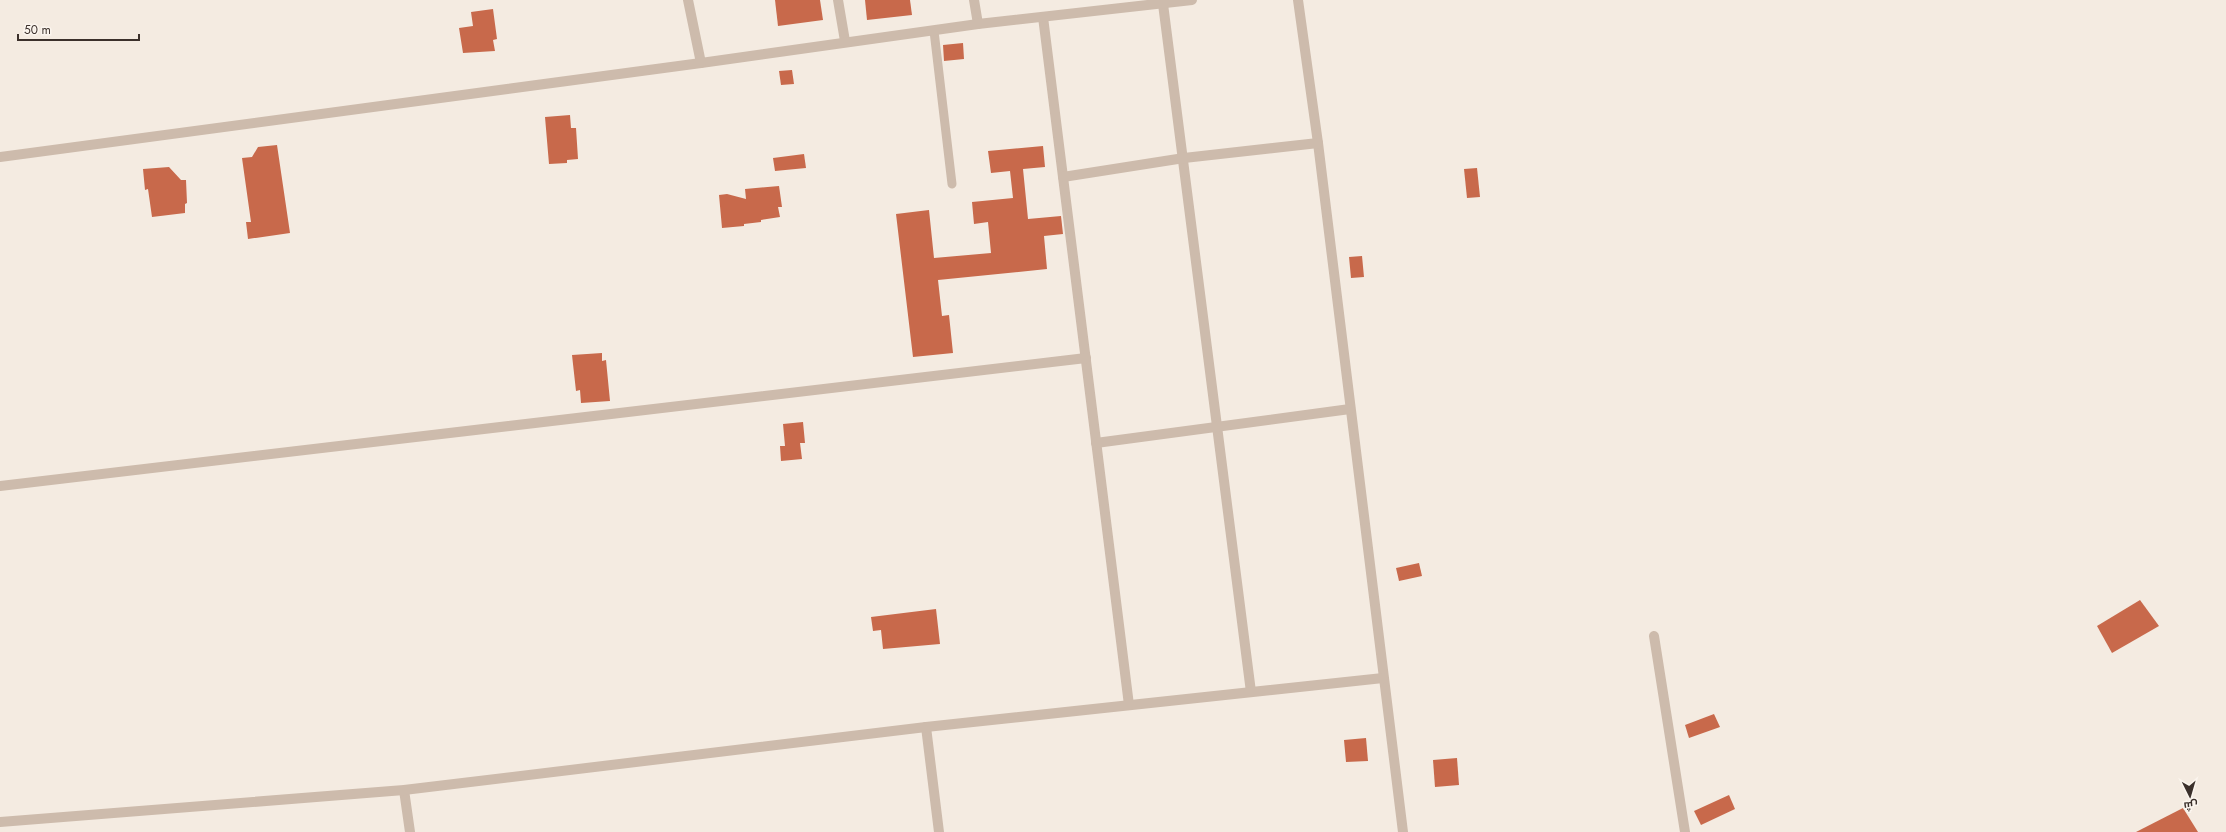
<svg xmlns="http://www.w3.org/2000/svg" width="2226" height="832" font-family="Jost,Cairo,sans-serif">
	<style>
		.building { fill: #c8694b }
		.lines { fill: none; stroke-linecap: round; stroke-linejoin: round }
		.lane { stroke: #cdbbac; stroke-width: 9 }
		.street { stroke: #cdbbac; stroke-width: 10 }
	</style>
	<rect width="100%" height="100%" fill="#f4ebe1"/>
	<g class="building">
		<polygon points="775,0 820,0 823,20 778,26"/>
		<polygon points="865,0 910,0 912,15 867,20"/>
		<polygon points="493,9 497,39 493,40 495,51 463,53 459,28 473,26 471,12"/>
		<polygon points="963,43 964,59 944,61 943,45"/>
		<polygon points="792,70 794,84 781,85 779,71"/>
		<polygon points="570,115 571,128 576,128 578,159 567,160 567,163 549,164 545,117"/>
		<polygon points="277,145 290,233 248,239 246,222 251,222 242,158 252,157 258,147"/>
		<polygon points="1043,146 1045,167 1023,169 1028,219 1061,216 1063,234 1044,236 1047,269 938,280 942,316 949,315 953,353 913,357 896,214 929,210 934,258 991,253 988,222 974,224 972,202 1013,198 1010,171 991,173 988,151"/>
		<polygon points="804,154 806,168 775,171 773,158"/>
		<polygon points="169,167 181,180 186,180 187,203 185,204 185,213 152,217 148,189 145,190 143,169"/>
		<polygon points="1477,168 1480,197 1467,198 1464,169"/>
		<polygon points="779,186 782,207 778,207 780,217 761,220 761,222 744,224 744,226 722,228 719,195 727,194 746,199 745,189"/>
		<polygon points="1362,256 1364,277 1351,278 1349,257"/>
		<polygon points="602,353 602,361 606,360 610,401 581,403 580,390 576,391 572,355"/>
		<polygon points="803,422 805,443 800,443 802,459 781,461 780,446 785,446 783,424"/>
		<polygon points="1419,563 1422,576 1399,581 1396,568"/>
		<polygon points="2140,600 2159,626 2112,653 2097,626"/>
		<polygon points="936,609 940,644 883,649 881,630 873,631 871,617"/>
		<polygon points="1714,714 1720,727 1689,738 1685,725"/>
		<polygon points="1366,738 1368,761 1346,762 1344,740"/>
		<polygon points="1457,758 1459,785 1435,787 1433,760"/>
		<polygon points="1729,795 1735,809 1701,825 1694,811"/>
		<polygon points="2183,808 2198,832 2136,832"/>
	</g>
	<g class="lines">
		<polyline class="lane" points="934,31 952,184"/>
		<g class="street">
			<polyline points="838,0 845,41"/>
			<polyline points="974,0 978,24"/>
			<polyline points="1298,0 1318,143 1403,832"/>
			<polyline points="1163,4 1251,692"/>
			<polyline points="1043,17 1129,705"/>
			<polyline points="701,63 978,24 1192,0"/>
			<polyline points="0,157 701,63 688,0"/>
			<polyline points="1063,177 1184,158 1318,143"/>
			<polyline points="1096,443 1350,409"/>
			<polyline points="0,486 1086,358"/>
			<polyline points="1654,636 1685,832"/>
			<polyline points="926,727 939,832"/>
			<polyline points="404,790 410,832"/>
			<polyline points="0,822 404,790 926,727 1383,678"/>
		</g>
	</g>
	<g transform="translate(2190 796) rotate(175)" stroke="#fbf5ee" stroke-width="3" paint-order="stroke">
	<path d="M0-3L7 15L0 10L-7 15Z" fill="#3b302b"/>
	<text y="-6" font-size="11" font-weight="bold" text-anchor="middle" fill="#3b302b">ش</text>
	</g>
	<path d="M18 34v6h121v-6" fill="none" stroke="#3b302b" stroke-width="2"/>
	<text x="24" y="34" font-size="12" fill="#3b302b" stroke="#fbf5ee" stroke-width="3" paint-order="stroke">50 m</text>
</svg>
